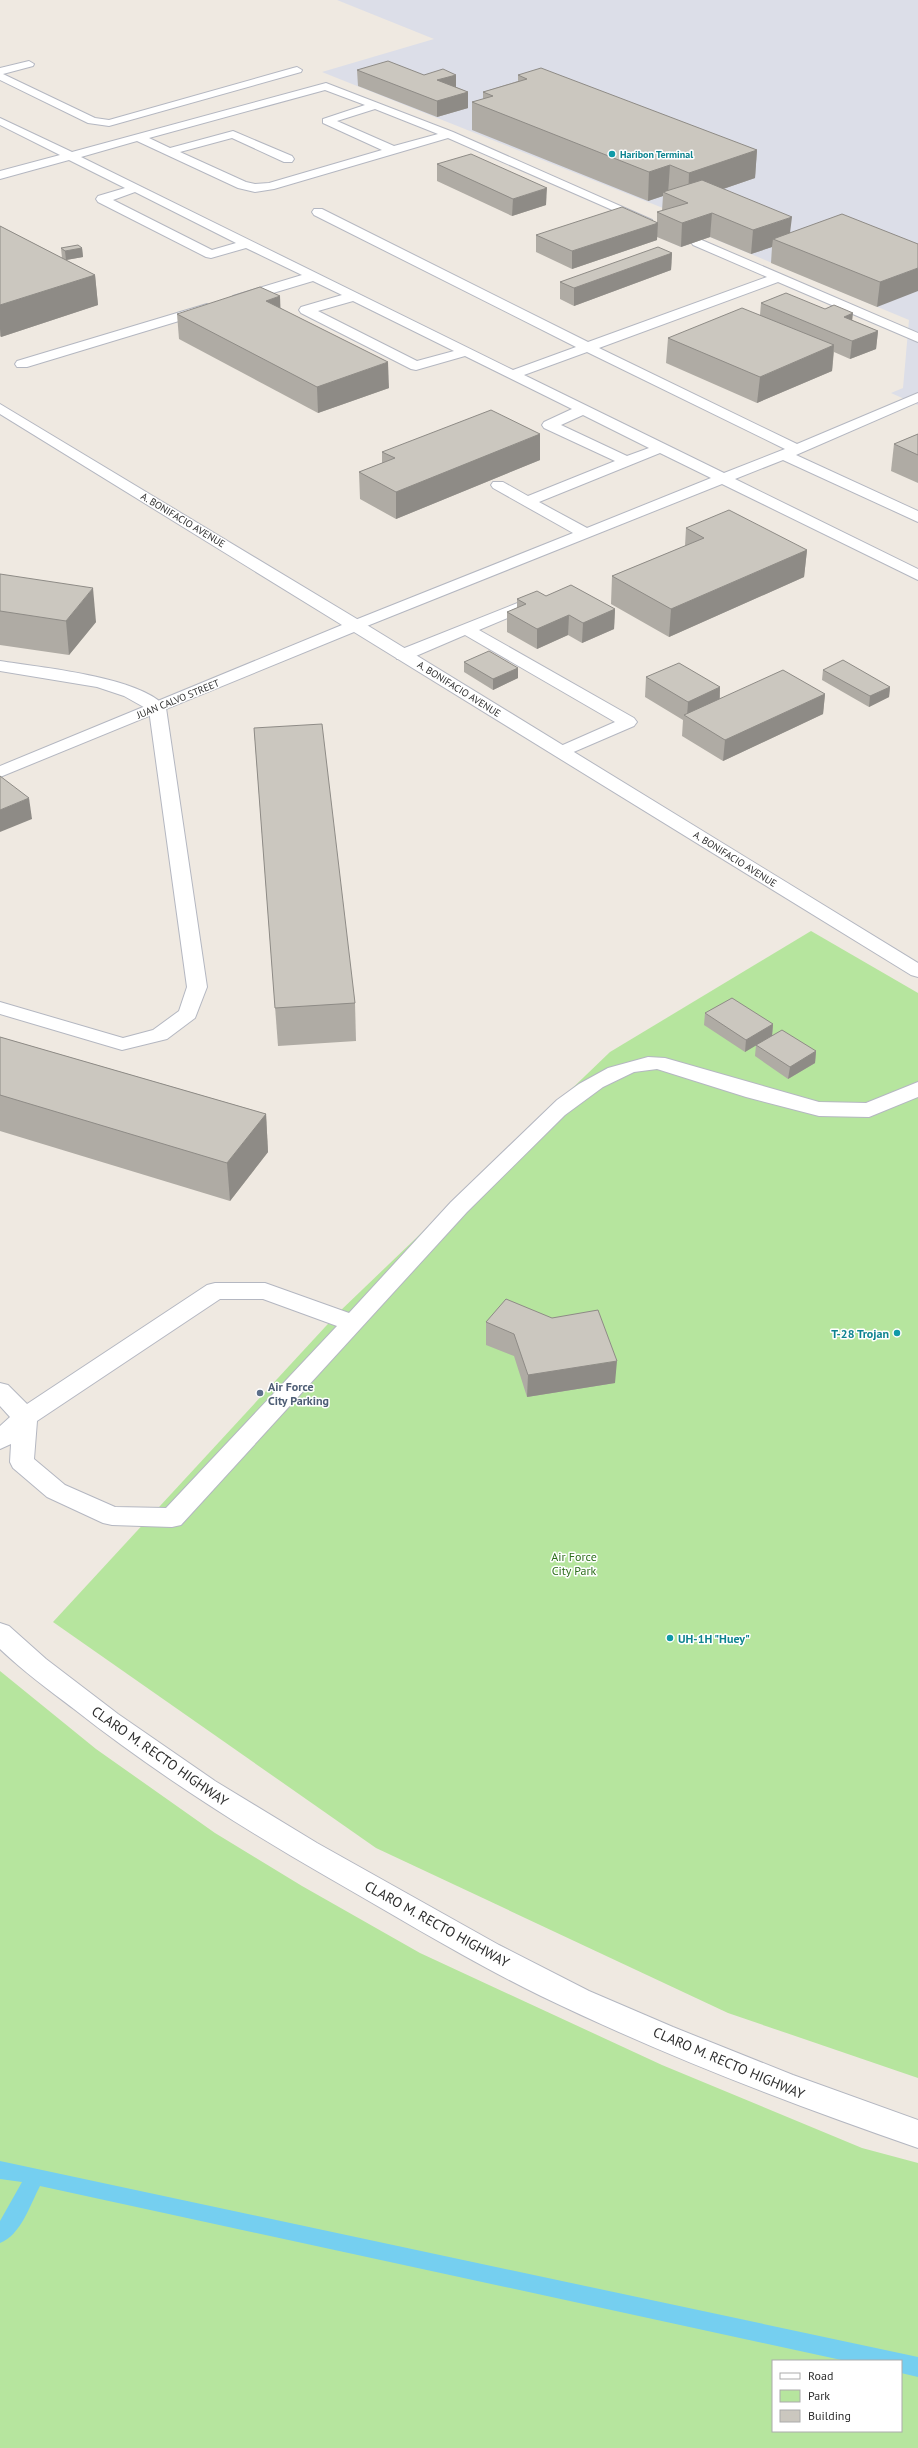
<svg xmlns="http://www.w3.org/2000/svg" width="918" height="2448" font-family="'PT Sans',sans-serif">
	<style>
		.airport { fill: #dcdee8 }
		.green { fill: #b6e59e; fill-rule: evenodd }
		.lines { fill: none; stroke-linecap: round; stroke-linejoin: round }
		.stream { fill: #75cff0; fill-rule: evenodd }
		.service-casing { stroke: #b4b7c1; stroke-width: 2 }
		.minor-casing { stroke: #b4b7c1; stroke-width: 2 }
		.secondary-casing { stroke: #b4b7c1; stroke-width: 2 }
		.service { fill: #fff; fill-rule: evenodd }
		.minor { fill: #fff; fill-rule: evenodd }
		.secondary { fill: #fff; fill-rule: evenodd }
		.wall { fill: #afaba4 }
		.shaded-wall { fill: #8e8b86 }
		.building { fill: #cbc7bf; stroke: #8e8b86 }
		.culture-dot { fill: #0f9aa8; stroke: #fff; stroke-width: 1.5 }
		.service-dot { fill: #5c6f8a; stroke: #fff; stroke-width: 1.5 }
		.labels { text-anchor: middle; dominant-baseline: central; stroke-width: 3; stroke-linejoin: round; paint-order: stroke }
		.far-culture-label { font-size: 10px; font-weight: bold; fill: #0d838f; stroke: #fff; text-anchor: start }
		.far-street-label { font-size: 10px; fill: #2e2e2e; stroke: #fff }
		.culture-label { font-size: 12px; font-weight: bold; fill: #0d838f; stroke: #fff; text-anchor: end }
		.service-label { font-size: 12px; font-weight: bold; fill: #4e5e75; stroke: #fff; text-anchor: start }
		.park-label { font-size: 12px; fill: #2c6e1b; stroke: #fff }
		.near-street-label { font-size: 14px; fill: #2e2e2e; stroke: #fff }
	</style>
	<rect width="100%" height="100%" fill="#efe9e1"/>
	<polygon class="airport" points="337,0 918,0 918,405 891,393 903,388 909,320 710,237 681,247 656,236 673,212 322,72 434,39"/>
	<g class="green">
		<polygon points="811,931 918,993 918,2078 728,2013 376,1848 53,1622 338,1313 610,1052"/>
		<path d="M0,1671l96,78 119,84 87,53 118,67 242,112 200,83 56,15v285h-918zM773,2361h128v70h-128z"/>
	</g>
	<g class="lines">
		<path class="stream" d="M0,2161l918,196v20l-17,-4v-12h-55l-806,-175c-10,19 -19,49 -40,57v-22l22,-39 -22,-3z"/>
		<g class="service-casing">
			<g id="service">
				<polygon points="29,61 34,64 33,66 3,74 95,118 109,120 293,68 297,67 302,70 301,72 109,126 88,123 0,80 0,68"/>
				<path d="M326,83l127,49 199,88 -2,3h-8l-194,-85 -174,51 -19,3 -17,-4 -101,-47 -56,16 432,213 63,-23 -262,-132 -2,-3 2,-3h8l266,133 179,-65 -74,-32 -2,-3 6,-4 221,95v9l-140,-60 -179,66 198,96 121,-51v9l-122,53 122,56v11l-135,-62 -48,19 183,90v11l-196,-96 -360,144h-12l-2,-3 2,-3 223,-89 -80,-45 -2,-3 2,-3h10l25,14 87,-35 -71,-33 -2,-3 2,-3 28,-13 -107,-53 -49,14 -5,-1 -110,-56 -2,-3 2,-3 41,-12 -29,-14 -70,21h-10l-2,-3 2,-3 69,-21 -56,-27 -35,10 -5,-1 -108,-55 -2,-3 2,-3 27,-8 -56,-28 -69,19v-8l60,-16 -60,-30v-7l72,34zM325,90l40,15 -42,14v4l59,27 -113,33 -14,1 -9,-2 -66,-30 52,-14 52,24h8l2,-3 -2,-3 -59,-25 -63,17 -21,-10zM375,109l63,25 -44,12 -57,-25zM135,192l101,51 -24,7 -99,-50zM353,301l101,50 -37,10 -99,-50zM587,352l198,97 -61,24 -200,-98zM583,415l66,33 -22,8 -66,-31zM660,453l51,25 -124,50 -48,-26z"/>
				<polygon points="207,304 214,308 212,311 27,367 17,367 15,364 17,361"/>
				<polygon points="535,596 543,601 541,604 479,630 634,718 637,722 634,726 562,757 556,756 553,752 556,748 615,722 465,635 409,659 397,659 395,655 397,651"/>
				<path d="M0,661c37,6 144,16 166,47l41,279 -12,31 -28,21 -45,11 -122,-36v-12l123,36 30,-8 26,-19 8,-24 -38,-277 -25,-14 -27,-9 -97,-16z"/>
				<path d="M648,1057l17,1 154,44 47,1 52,-21v15l-49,20 -50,-1 -73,-19 -89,-28 -23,3 -31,15 -38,28 -98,97 -286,313 -9,2 -60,-2 -9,-2 -56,-26 -34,-29 -3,-6 1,-18 -11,5v-23l10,-9 -10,-11v-23l8,2 19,19 180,-119 8,-2h50l84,30 102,-111 106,-102 22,-16 29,-16zM220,1299h43l74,27 -171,182 -51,-1 -50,-22 -31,-26 3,-38z"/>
			</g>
		</g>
		<g class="minor-casing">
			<polygon id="minor" points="0,404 362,622 918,963 918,977 911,975 354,632 0,777 0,766 342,625 0,414"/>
		</g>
		<g class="secondary-casing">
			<path id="secondary" d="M0,1623l9,3 37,33 72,55 97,67 102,62 182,102 90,46 84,36 120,48 125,45v28c-128,-44 -255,-93 -377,-152 -72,-35 -142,-78 -212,-118 -89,-51 -175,-106 -255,-169 -25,-19 -51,-38 -74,-60z"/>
		</g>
		<use href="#service" class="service"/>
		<use href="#minor" class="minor"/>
		<use href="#secondary" class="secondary"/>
	</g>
	<g class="wall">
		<polygon points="357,70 424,75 456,75 456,87 468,92 468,108 437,117 358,86"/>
		<polygon points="518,75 757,150 755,178 723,189 790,233 918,244 877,307 771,263 772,247 751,254 710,237 681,247 657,237 657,240 572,269 536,252 536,235 657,222 657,212 662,211 663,196 648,201 472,130 472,102 483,99 483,92 518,81"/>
		<polygon points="437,164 546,205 512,216 437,181"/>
		<polygon points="0,226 64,259 62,258 61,248 82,248 83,257 66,260 95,275 98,305 1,337 0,336"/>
		<polygon points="672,253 671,270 574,306 560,299 560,282"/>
		<polygon points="761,303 852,320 878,331 876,349 850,359 834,352 832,371 757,403 666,363 668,338 760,315"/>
		<polygon points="281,308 389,388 318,413 179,339 177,314"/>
		<polygon points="540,434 540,460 396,519 360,499 359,472 382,463 382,452"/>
		<polygon points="918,434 918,483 891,471 894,444"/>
		<polygon points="686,528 807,550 804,577 669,637 611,604 612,576 685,546"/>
		<polygon points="0,574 96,622 69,655 0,645"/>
		<polygon points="546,596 615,609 614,629 582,643 568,635 537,649 507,632 507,612 517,608 517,599"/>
		<polygon points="464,662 518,668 518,678 493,690 464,672"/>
		<polygon points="823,670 890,687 889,697 869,707 822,680"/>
		<polygon points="646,677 720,687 720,699 825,694 823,714 723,761 682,736 683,720 645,697"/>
		<polygon points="254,728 355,1003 356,1041 278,1046"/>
		<polygon points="705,1013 773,1024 772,1036 816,1051 815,1063 788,1079 755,1056 756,1045 745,1052 704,1025"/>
		<polygon points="0,1037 266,1114 268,1152 230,1201 0,1131"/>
		<polygon points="506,1299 615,1383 527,1397 514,1356 486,1345 486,1322"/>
	</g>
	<g class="shaded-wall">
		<polygon points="456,75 456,90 437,80"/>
		<polygon points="468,92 468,108 437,117 437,101"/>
		<polygon points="757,150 755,178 688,201 689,173"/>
		<polygon points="670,165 668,194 663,192 663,196 648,201 649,172"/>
		<polygon points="547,188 546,205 512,216 513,199"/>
		<polygon points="712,213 710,237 681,247 682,223"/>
		<polygon points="792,217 789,241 773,239 772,247 751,254 753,230"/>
		<polygon points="658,223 657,240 572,269 572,251"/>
		<polygon points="82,248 83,257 66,260 65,251"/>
		<polygon points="672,253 671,270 574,306 574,288"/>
		<polygon points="918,268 918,291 877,307 880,282"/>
		<polygon points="95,275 98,305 1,337 0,329 0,305"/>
		<polygon points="280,296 281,321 266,301"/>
		<polygon points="853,313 851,331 844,317"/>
		<polygon points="878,331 876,349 850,359 852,341"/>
		<polygon points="834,345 832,371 757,403 760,377"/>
		<polygon points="388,362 389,388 318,413 317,387"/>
		<polygon points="540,434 540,460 396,519 396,492"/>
		<polygon points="807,550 804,577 669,637 671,609"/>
		<polygon points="93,588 96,622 69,655 66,621"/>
		<polygon points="615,609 614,629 582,643 583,623"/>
		<polygon points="569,615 568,635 537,649 537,629"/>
		<polygon points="518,668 518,678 493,690 493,679"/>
		<polygon points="720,687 719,707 687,717 688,702"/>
		<polygon points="890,687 889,697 869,707 870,696"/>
		<polygon points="825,694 823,714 723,761 725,740"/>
		<polygon points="29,798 32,819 0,832 0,810"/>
		<polygon points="773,1024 772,1036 745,1052 746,1040"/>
		<polygon points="816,1051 815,1063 788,1079 790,1067"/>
		<polygon points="266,1114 268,1152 230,1201 227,1163"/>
		<polygon points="617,1361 615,1383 527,1397 528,1375"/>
	</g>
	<g class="building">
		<polygon points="388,61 424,75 443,69 456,75 437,80 468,92 437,101 357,70"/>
		<polygon points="541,68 757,150 689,173 670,165 649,172 472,102 493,96 483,92 527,79 518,75"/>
		<polygon points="471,154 547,188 513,199 437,164"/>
		<polygon points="702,180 792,217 753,230 712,213 682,223 657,212 688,203 663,192"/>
		<polygon points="622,207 658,223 572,251 536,235"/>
		<polygon points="842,214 918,244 918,268 880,282 773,239"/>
		<polygon points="0,226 95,275 0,305"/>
		<polygon points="78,245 82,248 65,251 61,248"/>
		<polygon points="658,247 672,253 574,288 560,282"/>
		<polygon points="260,287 280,296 266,301 388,362 317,387 177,314"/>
		<polygon points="786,293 825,309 834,305 853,313 844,317 878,331 852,341 761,303"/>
		<polygon points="742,308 834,345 760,377 668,338"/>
		<polygon points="491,410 540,434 396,492 359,472 395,458 382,452"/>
		<polygon points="918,434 918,455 894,444"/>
		<polygon points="729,510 807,550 671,609 612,576 704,538 686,528"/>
		<polygon points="0,574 93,588 66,621 0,611"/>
		<polygon points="571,585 615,609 583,623 569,615 537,629 507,612 526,604 517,599 537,591 546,596"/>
		<polygon points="489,651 518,668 493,679 464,662"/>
		<polygon points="843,660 890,687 870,696 823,670"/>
		<polygon points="679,663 720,687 688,702 646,677"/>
		<polygon points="783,670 825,694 725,740 684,715"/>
		<polygon points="322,724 355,1003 275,1008 254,728"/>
		<polygon points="0,776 29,798 0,810"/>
		<polygon points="732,998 773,1024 746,1040 705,1013"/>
		<polygon points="782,1030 816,1051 790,1067 756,1045"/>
		<polygon points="0,1037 266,1114 227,1163 0,1095"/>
		<polygon points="506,1299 552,1318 598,1310 617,1361 528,1375 514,1334 486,1322"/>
	</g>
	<g class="culture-dot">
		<circle cx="612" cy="154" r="4"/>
		<circle cx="897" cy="1333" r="4"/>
		<circle cx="670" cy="1638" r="4"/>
	</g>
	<circle class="service-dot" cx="260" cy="1393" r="4"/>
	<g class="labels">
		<g class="far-culture-label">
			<text x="620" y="154">Haribon Terminal</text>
		</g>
		<g class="far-street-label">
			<text transform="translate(183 520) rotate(31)">A. BONIFACIO AVENUE</text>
			<text transform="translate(459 689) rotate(32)">A. BONIFACIO AVENUE</text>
			<text transform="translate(178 699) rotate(-22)">JUAN CALVO STREET</text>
			<text transform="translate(735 859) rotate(32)">A. BONIFACIO AVENUE</text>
		</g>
		<g class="culture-label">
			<text x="889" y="1333">T-28 Trojan</text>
			<text x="678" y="1638" text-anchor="start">UH-1H "Huey"</text>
		</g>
		<g class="service-label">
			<text x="268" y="1386">Air Force<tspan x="268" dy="14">City Parking</tspan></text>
		</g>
		<g class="park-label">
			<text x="574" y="1556">Air Force<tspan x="574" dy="14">City Park</tspan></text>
		</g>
		<g class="near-street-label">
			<text transform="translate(160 1756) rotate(35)">CLARO M. RECTO HIGHWAY</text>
			<text transform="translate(437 1924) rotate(29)">CLARO M. RECTO HIGHWAY</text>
			<text transform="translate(729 2063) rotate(23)">CLARO M. RECTO HIGHWAY</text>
		</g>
	</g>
	<rect x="772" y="2360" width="130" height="72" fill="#ffffff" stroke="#ababab"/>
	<rect x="780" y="2373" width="20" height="6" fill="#ffffff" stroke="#ababab"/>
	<text x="808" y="2380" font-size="12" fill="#2e2e2e">Road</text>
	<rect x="780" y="2390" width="20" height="12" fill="#b6e59e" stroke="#ababab"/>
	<text x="808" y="2400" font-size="12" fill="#2e2e2e">Park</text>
	<rect x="780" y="2410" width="20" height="12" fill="#cbc7bf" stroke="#ababab"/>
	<text x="808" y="2420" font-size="12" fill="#2e2e2e">Building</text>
</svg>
